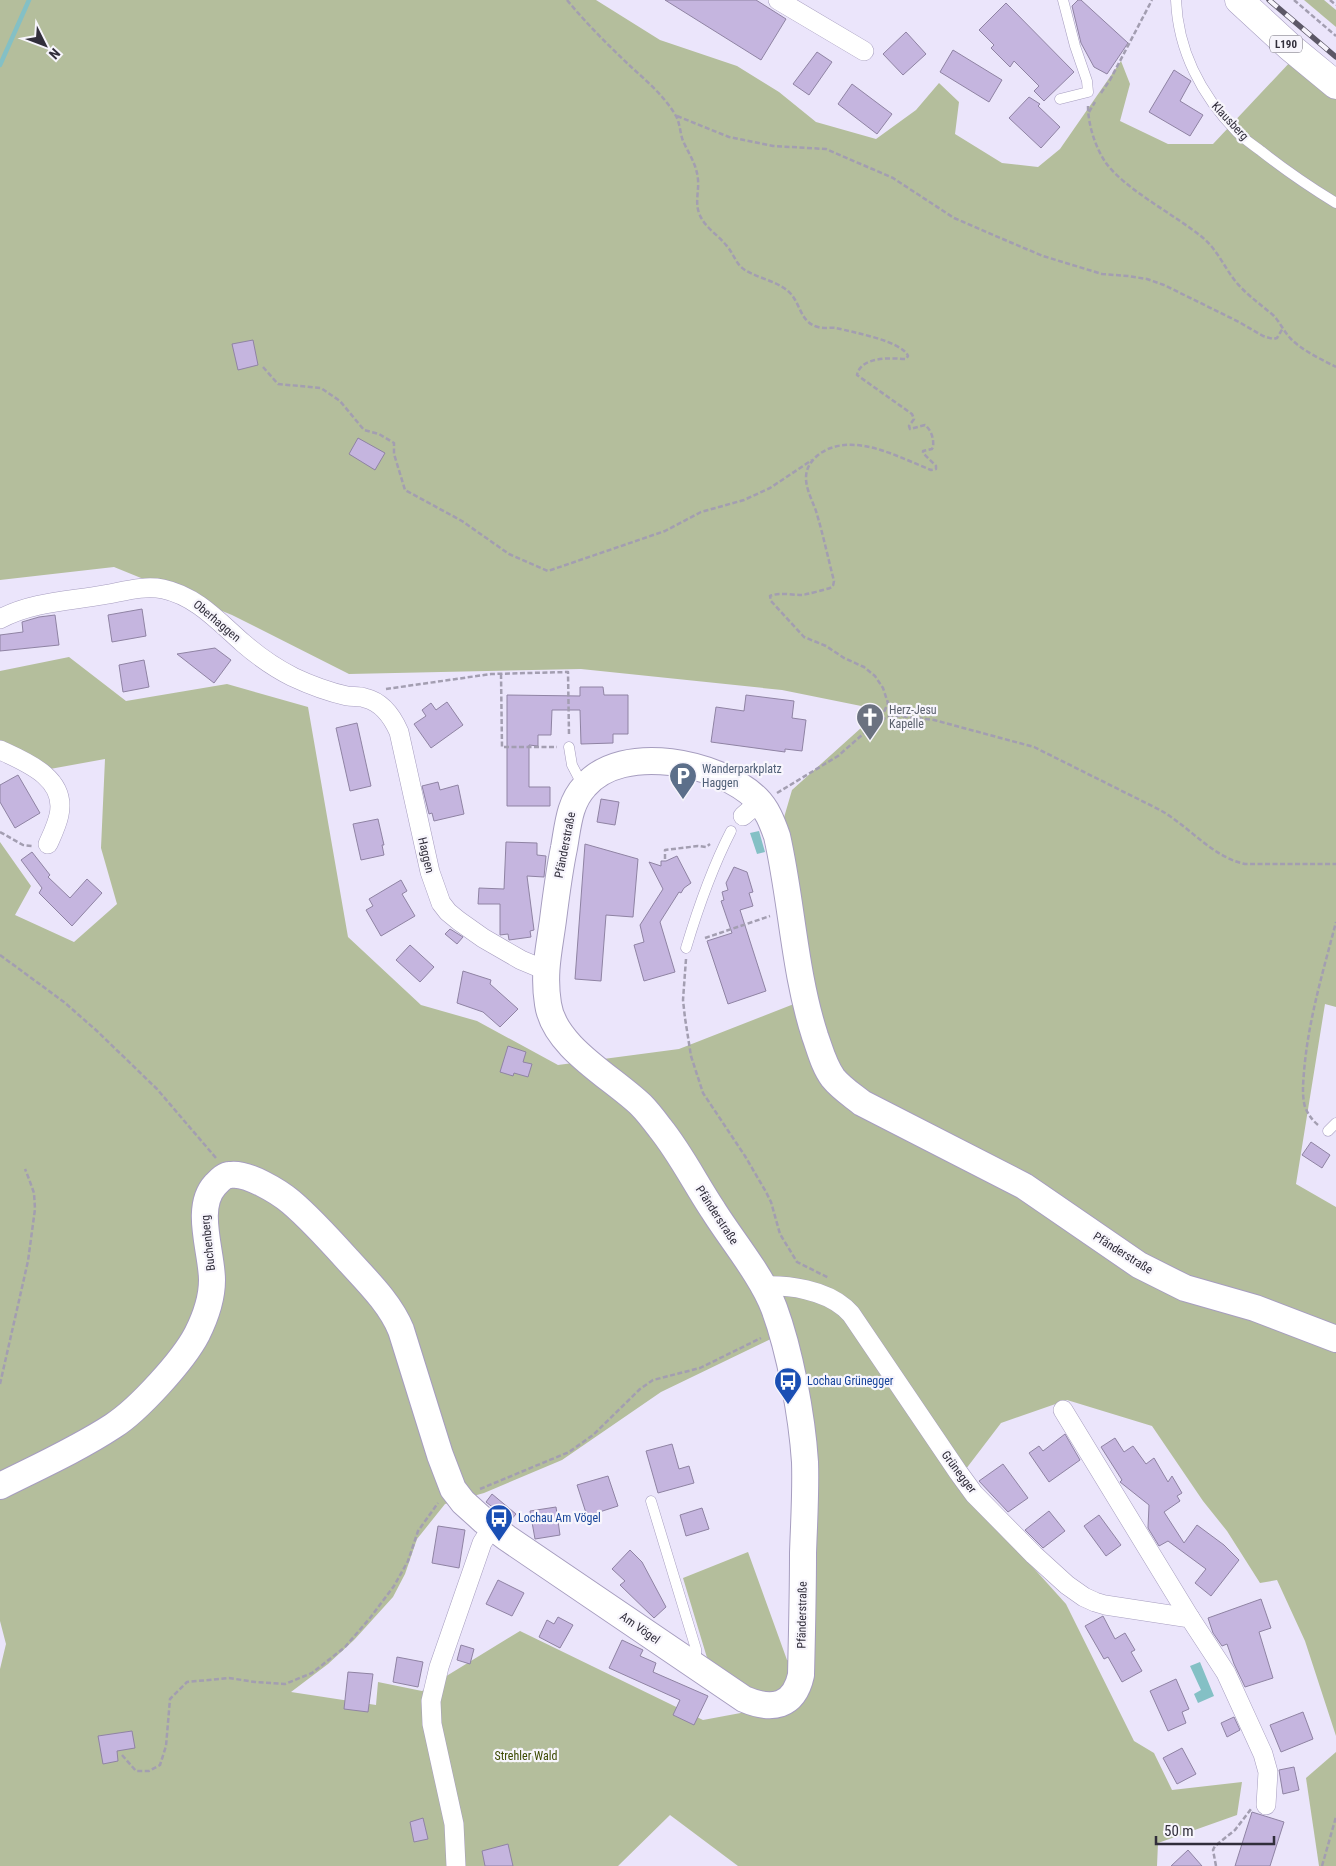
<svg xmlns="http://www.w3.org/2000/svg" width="1336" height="1866" font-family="'Roboto Condensed',sans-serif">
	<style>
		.green { fill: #b4be9c; fill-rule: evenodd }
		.water { fill: #84c0c5 }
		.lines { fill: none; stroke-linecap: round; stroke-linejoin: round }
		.stream { stroke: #84c0c5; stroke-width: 4.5 }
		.building { fill: #c5b5df; stroke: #8f83a3 }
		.lane-casing { stroke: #a69dbf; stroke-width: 11 }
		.street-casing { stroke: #a69dbf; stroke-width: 20 }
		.secondary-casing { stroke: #a69dbf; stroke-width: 28 }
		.primary-casing { stroke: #a69dbf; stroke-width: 29 }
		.path { stroke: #a39eb1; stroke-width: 2.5; stroke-dasharray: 5 2.5; stroke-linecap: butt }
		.lane { stroke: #fff; stroke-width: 10 }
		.street { stroke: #fff; stroke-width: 19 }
		.secondary { stroke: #fff; stroke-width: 26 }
		.primary { stroke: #fff; stroke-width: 28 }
		.rail-casing { stroke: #5c5867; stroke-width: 5.5 }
		.rail { stroke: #f7f5fc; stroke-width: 4; stroke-dasharray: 11; stroke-linecap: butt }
		.labels { text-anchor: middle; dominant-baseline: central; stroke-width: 4.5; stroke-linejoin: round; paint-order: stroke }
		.shield { fill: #f7f5fc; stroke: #6c6a75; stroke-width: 1 }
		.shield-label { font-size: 11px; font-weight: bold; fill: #312e3b }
		.street-label { font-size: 12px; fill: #312e3b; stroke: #f7f5fc }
		.worship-label { font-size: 12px; fill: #5b616d; stroke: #f7f5fc; text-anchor: start }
		.service-label { font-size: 12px; fill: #4e5e75; stroke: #f7f5fc; text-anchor: start }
		.transit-label { font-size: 12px; fill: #164399; stroke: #f7f5fc; text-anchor: start }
		.park-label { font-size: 12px; fill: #3b4900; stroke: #f7f5fc }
	</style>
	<rect width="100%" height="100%" fill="#ebe5fb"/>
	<g class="green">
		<path d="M0,0h596l64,40 77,26 42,26 37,30 60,17 40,-29 23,-27 20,19 -4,32 47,29 36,4 22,-18 61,-88 9,23 -10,37 48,23h45l79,-84 44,35v912l-11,-3 -29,180 40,23v529l-31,-95 -28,-61 -17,3 -33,-52 -24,-30 -51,-75 -85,-26 -66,23 -45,59 110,122 68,137 20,12 18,37 70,-8 -5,33 -79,28 -1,23h-419l-68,-51 -52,51h-618v-197l6,-25 -6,-23v-779l31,44 -16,29 59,27 43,-38 -16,-56 4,-89 -55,10 -50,-26v-72l69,-14 57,44 101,-17 81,23 40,230 73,68 56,16 81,44 121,-16 120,-47 23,77 367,203 -323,-185 -33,-33 -19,-70 -31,-173 9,-31 89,-80 -99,-20 -201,-21 -232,5 -117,-59 -118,-48 -114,13zM777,1336l33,243 -18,133h-46l-43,8 -183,-89 -98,60 -44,-9 -2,23 -85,-13 37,-28 26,-24 39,-43 12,-23 12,-35 28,-35 39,-11 78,-33 99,-68z"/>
		<polygon points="1304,0 1324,0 1336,10 1336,27"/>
		<polygon points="748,1552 787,1660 795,1662 785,1690 762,1698 708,1661 683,1578"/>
		<polygon points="1336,1752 1336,1866 1319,1866 1306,1778"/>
	</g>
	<g class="water">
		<polygon points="759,831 765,852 757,854 750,833"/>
		<polygon points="1200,1662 1214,1696 1198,1703 1194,1694 1201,1690 1190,1666"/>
	</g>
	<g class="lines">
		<polyline class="stream" points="0,65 29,0"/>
	</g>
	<g class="building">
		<polygon points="665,0 756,0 786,19 761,60"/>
		<polygon points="1078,0 1081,0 1128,43 1107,74 1094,67 1081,43 1072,6"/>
		<polygon points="1006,3 1074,72 1044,101 1034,91 1039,86 1014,61 1010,67 991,48 994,45 979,30"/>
		<polygon points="906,32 926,54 903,75 883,54"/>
		<polygon points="953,50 1002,80 989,102 940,72"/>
		<polygon points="817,52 832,62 809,95 793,84"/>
		<polygon points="1174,70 1191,81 1180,101 1203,115 1190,136 1149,112"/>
		<polygon points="852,84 892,114 877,134 838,104"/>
		<polygon points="1029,97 1040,104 1038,106 1060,127 1041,148 1009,118"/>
		<polygon points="253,340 258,365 238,370 232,344"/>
		<polygon points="358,438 385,453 375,470 349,454"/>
		<polygon points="142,609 146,636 112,642 108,615"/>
		<polygon points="55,615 59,645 0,651 0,635 23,632 22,622 39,617"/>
		<polygon points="215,648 231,660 214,683 177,654"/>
		<polygon points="144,660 149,687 123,692 119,665"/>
		<polygon points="580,687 603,687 604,695 628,695 628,734 613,734 613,743 581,744 580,710 552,710 551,735 538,735 538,746 529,745 529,787 550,787 550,806 507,806 507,695 580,696"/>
		<polygon points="746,695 794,701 792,718 806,720 802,751 785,749 785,752 711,742 716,707 744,711"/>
		<polygon points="447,702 463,725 431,748 414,724 426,716 422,710 431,703 436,710"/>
		<polygon points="357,723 371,786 350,791 336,728"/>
		<polygon points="18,775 40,813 15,828 0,802 0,785"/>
		<polygon points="438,782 440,790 458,785 464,814 434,821 432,813 429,814 422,786"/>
		<polygon points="601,799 619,802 615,825 597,822"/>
		<polygon points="378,819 384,845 382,845 384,855 361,860 353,824"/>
		<polygon points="506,842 537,843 537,855 546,856 544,877 527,876 534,930 530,931 531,937 509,940 508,934 500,935 500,904 478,904 479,888 504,889"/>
		<polygon points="585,844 638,859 633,917 606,915 601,981 575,979"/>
		<polygon points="32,852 50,875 48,877 70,898 87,879 102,893 72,926 39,893 42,888 21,860"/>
		<polygon points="677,856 691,883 684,888 681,893 679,892 660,922 675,972 644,981 634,945 644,942 640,925 663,889 649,862 661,866 661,861 666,861"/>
		<polygon points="734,867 747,872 753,892 749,893 753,906 740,910 766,991 728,1004 707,941 732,933 721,901 724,900 722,892 728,890 726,883"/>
		<polygon points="401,880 407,891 402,894 415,916 381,936 366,910 373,906 369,899"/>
		<polygon points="450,929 463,937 457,944 445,934"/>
		<polygon points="410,945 434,967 420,982 396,960"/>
		<polygon points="463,971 491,980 490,984 518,1009 500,1027 483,1012 457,1003"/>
		<polygon points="508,1046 526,1052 523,1062 532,1064 528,1077 514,1073 513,1076 500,1072"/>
		<polygon points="1311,1142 1330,1155 1322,1168 1302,1155"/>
		<polygon points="1065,1434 1080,1460 1049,1482 1029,1453 1039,1446 1043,1451"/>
		<polygon points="1115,1438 1124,1452 1133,1446 1146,1464 1154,1458 1168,1482 1172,1476 1182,1493 1177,1496 1180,1501 1164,1512 1184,1543 1197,1525 1224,1545 1239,1560 1211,1596 1195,1583 1206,1569 1168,1541 1159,1546 1148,1528 1149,1505 1120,1482 1122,1480 1101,1447"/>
		<polygon points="672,1444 679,1469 689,1466 694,1483 658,1493 646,1451"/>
		<polygon points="1003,1464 1028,1498 1008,1512 979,1481"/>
		<polygon points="608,1476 618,1506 587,1516 577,1485"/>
		<polygon points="492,1494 516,1514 510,1521 486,1502"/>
		<polygon points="556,1507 560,1535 535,1539 530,1511"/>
		<polygon points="702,1508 709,1529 686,1536 680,1515"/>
		<polygon points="1049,1511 1065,1531 1043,1548 1025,1530"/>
		<polygon points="1099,1515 1121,1545 1106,1556 1084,1526"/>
		<polygon points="438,1526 465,1530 459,1568 432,1563"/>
		<polygon points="630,1550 642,1562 666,1607 654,1618 620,1585 625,1581 612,1569"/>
		<polygon points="498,1580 524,1593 512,1616 486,1604"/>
		<polygon points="1261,1599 1271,1628 1259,1632 1273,1678 1245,1687 1234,1664 1227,1644 1222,1646 1213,1633 1208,1618"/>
		<polygon points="1103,1616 1115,1639 1125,1633 1135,1650 1131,1652 1142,1671 1122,1682 1108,1657 1104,1659 1085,1626"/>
		<polygon points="558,1617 573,1625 560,1648 539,1637 547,1620 554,1624"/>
		<polygon points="622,1640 643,1650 640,1656 656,1663 653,1672 708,1696 694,1725 673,1715 680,1700 609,1668"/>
		<polygon points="461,1645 474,1649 470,1664 457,1660"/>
		<polygon points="397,1657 423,1662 418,1687 393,1682"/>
		<polygon points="348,1672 373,1674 368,1712 344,1709"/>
		<polygon points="1176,1679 1189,1709 1182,1712 1186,1723 1168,1731 1150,1691"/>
		<polygon points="1303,1712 1313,1739 1281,1752 1270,1725"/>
		<polygon points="1234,1717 1240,1730 1227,1737 1221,1723"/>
		<polygon points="132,1731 135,1748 117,1751 118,1761 103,1764 98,1736"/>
		<polygon points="1182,1748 1196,1774 1177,1784 1163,1758"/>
		<polygon points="1294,1767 1299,1790 1283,1794 1279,1770"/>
		<polygon points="1252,1812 1284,1822 1270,1866 1235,1866"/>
		<polygon points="423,1818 428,1839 414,1842 410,1822"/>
		<polygon points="508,1844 513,1866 485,1866 482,1851"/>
		<polygon points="1188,1850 1202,1866 1171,1866"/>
	</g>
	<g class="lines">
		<g class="lane-casing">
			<g id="lane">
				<path d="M1176,0c2,51 26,96 61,132 7,7 16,13 24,19 24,19 49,36 75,52"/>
				<polyline points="1060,99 1088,92 1087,81 1075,46 1063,0"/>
				<polyline points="569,747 572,765 583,786"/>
				<path d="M686,948c12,-40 26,-80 45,-117"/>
				<polyline points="1328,1131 1336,1123"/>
				<polyline points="651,1501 696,1649 696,1663"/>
			</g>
		</g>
		<g class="street-casing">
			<g id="street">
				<polyline points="778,0 864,51"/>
				<path d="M0,619c31,-17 69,-18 103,-24 19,-3 40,-10 60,-6 33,7 55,32 80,54 15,13 32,25 50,34 17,8 36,15 54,19 6,1 12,0 18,2 17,4 27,18 34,34l31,140 11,31 7,9 11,9 24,17 38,22 24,10"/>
				<path d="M0,750c26,12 67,28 59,65 -2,10 -7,20 -11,29"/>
				<polyline points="743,816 760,801"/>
				<path d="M763,1286c27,-1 61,4 82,22l6,6 107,158 16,22 60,61 33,30 17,12 11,5 10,3 85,13 36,55 37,81 5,18 -2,33"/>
				<polyline points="1063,1410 1190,1618"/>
				<polyline points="456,1866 454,1824 432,1724 431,1701 439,1667 482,1543 492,1527"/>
			</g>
		</g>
		<g class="secondary-casing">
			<path id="secondary" d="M0,1486c38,-19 78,-37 113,-60 25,-16 70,-65 84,-92 8,-16 15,-36 15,-54 0,-28 -18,-72 3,-95 4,-4 9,-10 15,-10 17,-3 49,17 61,27 20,17 38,37 56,57 20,22 43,44 54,71l39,125 13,34 10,13 21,19 23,17 237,161c28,12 50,8 57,-24 1,-41 2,-81 2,-122 1,-30 3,-61 2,-91 -3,-46 -15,-111 -31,-154 -12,-32 -43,-69 -61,-98 -18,-27 -32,-56 -53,-82 -6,-8 -12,-16 -19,-23 -29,-28 -87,-58 -93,-101 -5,-31 1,-54 5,-84 3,-24 6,-48 11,-72 4,-22 5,-45 21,-62 37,-44 135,-24 172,13 10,10 15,23 20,37 15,66 17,135 38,200 5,14 9,30 18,42 8,10 19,17 29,25l162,83 115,79 46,23 70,20 81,31"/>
		</g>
		<g class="primary-casing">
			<polyline id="primary" points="1239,0 1290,47 1336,85"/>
		</g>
		<g class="path">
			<path d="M567,0c19,23 39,43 60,63 17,16 37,32 49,53 4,7 4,17 7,25 6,13 14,24 15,39 1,11 -3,22 1,33 5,14 18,21 27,32 6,6 9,16 15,22 9,9 34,13 47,24 13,11 11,31 30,36 6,2 12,0 18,1 16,4 66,13 72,28l-2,3c-15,-1 -45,-3 -49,16l55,39 2,5 -5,7 1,3 15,-4c6,5 9,13 8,22l-1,2 -9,2v2l13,13v3l-5,1c-33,-13 -80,-40 -113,-15 -7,6 -12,13 -12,23 0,11 6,22 10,33 7,23 12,47 18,70 -1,4 0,5 -4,7 -3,1 -25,7 -28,7 -10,0 -22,-3 -32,1l1,5 33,36 22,9 18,12 20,9 11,9 8,12 5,15 -4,9 -6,9"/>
			<polyline points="1294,0 1336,36"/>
			<polyline points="1330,0 1336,5"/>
			<polyline points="1101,93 1110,80 1152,0"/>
			<path d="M1088,106c0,18 7,41 18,57 20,27 69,52 96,74 15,12 22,30 34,45 11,13 24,22 37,33 7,7 11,17 18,24 12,12 30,20 45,28"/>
			<polyline points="1089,112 1095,102"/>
			<polyline points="677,116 729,137 773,146 826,149 893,178 954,218 1012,243 1043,256 1102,274 1128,276 1147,279 1164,285 1239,322 1263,336 1273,339 1277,338 1283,328"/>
			<polyline points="263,367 278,384 321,388 340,401 364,430 379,434 394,443 394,454 405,490 462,521 509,554 548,571 665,531 701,512 744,500 770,488 812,460"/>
			<polyline points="501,674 502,747 557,747"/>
			<polyline points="386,689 491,674 568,672 569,735"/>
			<path d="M777,793l61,-37 40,-35 10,-4 12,-1 34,4 100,27 126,63c29,16 52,47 85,54h91"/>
			<polyline points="0,832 23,845 32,846"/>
			<polyline points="665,859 665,850 698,846 706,847 710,844"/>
			<polyline points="705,938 770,916"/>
			<polyline points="0,955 64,1002 97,1031 157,1089 216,1158"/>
			<polyline points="686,959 683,1000 685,1018 691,1056 703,1093 745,1156 766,1192 771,1202 780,1234 797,1262 829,1278"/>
			<path d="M1318,1125c-6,-5 -10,-11 -13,-18 -3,-11 -2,-23 -1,-35 4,-51 19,-100 32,-150"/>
			<polyline points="0,1384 28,1261 35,1209 34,1193 29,1179 25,1169"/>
			<polyline points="480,1489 569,1452 593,1435 640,1389 653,1380 700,1368 761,1338"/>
			<polyline points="122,1755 136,1771 149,1771 160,1765 166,1746 170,1699 187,1682 229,1678 255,1682 285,1684 312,1673 345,1647 370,1618 394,1586 408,1561 418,1531 438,1503"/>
			<polyline points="1216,1866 1213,1850 1215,1846 1235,1830 1251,1809"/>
			<polyline points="1322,1866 1336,1817"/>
		</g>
		<use href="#lane" class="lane"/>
		<use href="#street" class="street"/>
		<use href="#secondary" class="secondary"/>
		<use href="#primary" class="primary"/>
		<g class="rail-casing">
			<polyline id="rail" points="1269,0 1336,57"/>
		</g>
		<use href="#rail" class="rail"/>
	</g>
	<defs>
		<g id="church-pin" transform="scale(1.4375)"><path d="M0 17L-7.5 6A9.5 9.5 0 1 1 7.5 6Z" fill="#6b7280" stroke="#f7f5fc"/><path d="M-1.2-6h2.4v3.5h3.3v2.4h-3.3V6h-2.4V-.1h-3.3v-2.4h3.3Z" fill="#fff"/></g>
		<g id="parking-pin" transform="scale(1.4375)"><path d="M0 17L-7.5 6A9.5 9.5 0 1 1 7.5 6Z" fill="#5c6f8a" stroke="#f7f5fc"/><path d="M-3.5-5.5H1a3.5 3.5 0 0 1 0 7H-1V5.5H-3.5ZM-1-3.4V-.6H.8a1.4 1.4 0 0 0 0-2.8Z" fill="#fff"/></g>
		<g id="bus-pin" transform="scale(1.4375)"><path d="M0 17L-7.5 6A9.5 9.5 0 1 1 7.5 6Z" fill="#1a4fb4" stroke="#f7f5fc"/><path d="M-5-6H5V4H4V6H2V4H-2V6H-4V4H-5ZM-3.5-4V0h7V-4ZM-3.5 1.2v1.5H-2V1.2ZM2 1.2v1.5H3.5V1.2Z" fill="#fff"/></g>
	</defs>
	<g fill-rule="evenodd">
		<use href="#church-pin" x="870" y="717"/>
		<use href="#parking-pin" x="683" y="776"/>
		<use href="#bus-pin" x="788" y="1381"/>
		<use href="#bus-pin" x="499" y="1518"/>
	</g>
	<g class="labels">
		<rect class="shield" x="1270" y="35.5" width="32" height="17" rx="4"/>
		<g class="shield-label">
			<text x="1286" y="44">L190</text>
		</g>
		<g class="street-label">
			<text transform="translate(1230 121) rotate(47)">Klausberg</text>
			<text transform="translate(217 621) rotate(40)">Oberhaggen</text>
			<text transform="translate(565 845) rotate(-79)">Pfänderstraße</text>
			<text transform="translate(426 855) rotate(77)">Haggen</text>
			<text transform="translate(717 1215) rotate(57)">Pfänderstraße</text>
			<text transform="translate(208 1243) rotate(-96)">Buchenberg</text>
			<text transform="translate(1123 1253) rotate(32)">Pfänderstraße</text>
			<text transform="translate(959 1472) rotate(53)">Grünegger</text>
			<text transform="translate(802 1615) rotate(-89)">Pfänderstraße</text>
			<text transform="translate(640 1628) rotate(35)">Am Vögel</text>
		</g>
		<g class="worship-label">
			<text x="889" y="710">Herz-Jesu<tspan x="889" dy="14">Kapelle</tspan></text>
		</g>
		<g class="service-label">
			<text x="702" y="769">Wanderparkplatz<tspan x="702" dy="14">Haggen</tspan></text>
		</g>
		<g class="transit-label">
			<text x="807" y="1381">Lochau Grünegger</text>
			<text x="518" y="1518">Lochau Am Vögel</text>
		</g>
		<g class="park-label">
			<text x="526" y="1756">Strehler Wald</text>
		</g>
	</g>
	<g transform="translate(45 45) rotate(132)" stroke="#f7f5fc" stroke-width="4" paint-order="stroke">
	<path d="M0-4L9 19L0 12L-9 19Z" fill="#312e3b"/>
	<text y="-8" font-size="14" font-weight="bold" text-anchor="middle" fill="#312e3b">N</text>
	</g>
	<path d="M1156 1836v8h118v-8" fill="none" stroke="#312e3b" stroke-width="2.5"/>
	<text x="1164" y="1836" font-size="15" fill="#312e3b" stroke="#f7f5fc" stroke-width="4" paint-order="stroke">50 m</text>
</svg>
